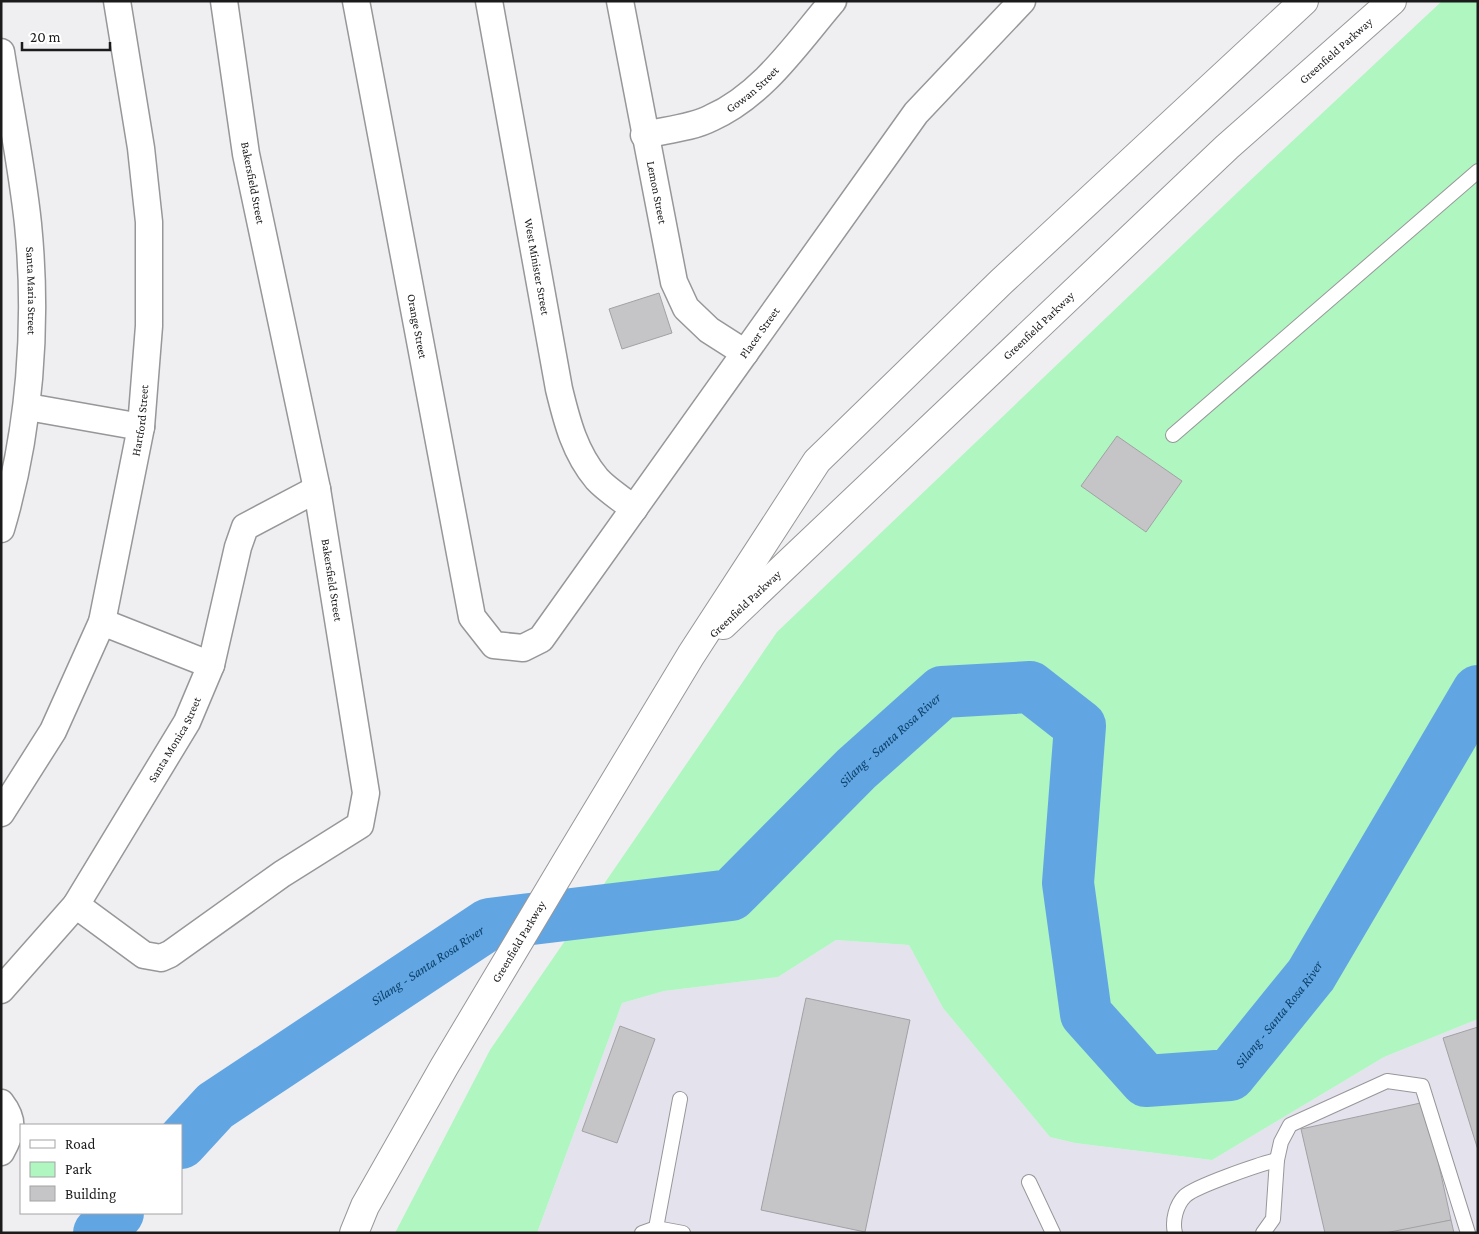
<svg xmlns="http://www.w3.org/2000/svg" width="1479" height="1234" font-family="'Crimson Pro',serif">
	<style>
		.built { fill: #e4e3ed }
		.green { fill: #aff6c0 }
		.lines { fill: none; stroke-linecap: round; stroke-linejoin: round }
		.river { stroke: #61a6e3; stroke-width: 52 }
		.building { fill: #c5c4c7; stroke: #a2a1a4 }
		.lane-casing { stroke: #97979a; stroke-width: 16 }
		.street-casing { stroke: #97979a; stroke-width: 29 }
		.secondary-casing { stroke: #97979a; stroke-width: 30 }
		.lane { stroke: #fff; stroke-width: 14 }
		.street { stroke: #fff; stroke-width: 26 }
		.secondary { stroke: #fff; stroke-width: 28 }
		.labels { text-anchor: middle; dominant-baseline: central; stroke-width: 5; stroke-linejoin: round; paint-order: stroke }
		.street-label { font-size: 12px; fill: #1b1b1c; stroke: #fff }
		.water-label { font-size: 14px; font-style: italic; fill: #0c4068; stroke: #fff }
	</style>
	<rect width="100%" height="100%" fill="#efeff2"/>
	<polygon class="built" points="836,940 909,945 943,1008 1050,1137 1075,1143 1212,1160 1384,1057 1478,1019 1478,1233 537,1233 622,1003 664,991 778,977"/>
	<polygon class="green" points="1442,1 1478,1 1478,1019 1384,1057 1212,1160 1075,1143 1050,1137 943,1008 909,945 836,940 778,977 664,991 622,1003 537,1233 395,1233 490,1050 777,632 1239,191"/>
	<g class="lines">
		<g class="river">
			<path id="s1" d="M181,1143l34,-37 274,-182 242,-29 125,-126 86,-77 88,-5 50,39 -12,157 18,131 60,67 84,-6 81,-100 167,-284"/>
			<polyline points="99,1233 118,1213"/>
		</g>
	</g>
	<g class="building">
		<polygon points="659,293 672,333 622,349 609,309"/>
		<polygon points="1117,436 1182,481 1146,532 1081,486"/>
		<polygon points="806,998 910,1020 865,1232 761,1210"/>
		<polygon points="620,1026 655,1039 617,1143 582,1131"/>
		<polygon points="1478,1027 1478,1150 1443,1038"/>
		<polygon points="1425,1102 1451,1220 1393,1233 1325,1233 1301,1129"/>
		<polygon points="1451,1220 1454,1233 1385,1233"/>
	</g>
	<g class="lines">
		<g class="lane-casing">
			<g id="lane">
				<polyline points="1173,435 1478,171"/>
				<polyline points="1029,1182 1053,1233"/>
				<polyline points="656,1228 680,1099"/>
				<polyline points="642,1233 656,1228 683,1233"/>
				<path d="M1175,1233c-3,-12 1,-28 10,-37 11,-10 75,-32 92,-36"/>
				<polyline points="1263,1233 1273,1219 1277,1160 1281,1142 1290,1125 1387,1081 1422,1086 1468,1233"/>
			</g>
		</g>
		<g class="street-casing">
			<g id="street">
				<path id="s2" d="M356,1l116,616 22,28 29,3 18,-9 375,-526 106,-112"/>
				<path id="s3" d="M489,1l70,388c8,33 16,64 38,90 10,11 25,20 37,30"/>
				<path id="s4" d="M620,1l54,281 12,26 23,22 36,23"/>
				<path id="s5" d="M1,52c9,57 21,115 27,172 10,101 2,207 -27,305"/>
				<path id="s6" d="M644,135c21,-5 48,-7 67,-17 52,-23 86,-75 122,-117"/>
				<polyline points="28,407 141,427"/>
				<polyline points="102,622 211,665"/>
				<path id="s7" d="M1,813l52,-82 49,-109 39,-195 8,-101v-104l-8,-74 -24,-147"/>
				<polyline points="76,905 144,955 161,958 170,954 282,874 360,825 366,793 317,489 246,154 224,1"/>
				<path id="s8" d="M1,990l75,-85 111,-183 24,-57 27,-118 7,-20 72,-38"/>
				<path d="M1,1103c14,18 11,29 0,49"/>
			</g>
		</g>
		<g class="secondary-casing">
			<g id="secondary">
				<path id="s9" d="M723,625l504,-478 165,-146"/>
				<path id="s10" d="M354,1233l11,-27 79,-139 124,-208 123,-204 126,-194 184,-179 303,-281"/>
			</g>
		</g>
		<use href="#lane" class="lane"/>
		<use href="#street" class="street"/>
		<use href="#secondary" class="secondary"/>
	</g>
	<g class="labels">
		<g class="street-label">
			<text stroke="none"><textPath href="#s9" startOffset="840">Greenfield Parkway</textPath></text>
			<text stroke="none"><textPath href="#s6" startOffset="120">Gowan Street</textPath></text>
			<text transform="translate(253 183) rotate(79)">Bakersfield Street</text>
			<text stroke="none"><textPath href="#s4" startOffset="195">Lemon Street</textPath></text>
			<text stroke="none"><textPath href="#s3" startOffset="270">West Minister Street</textPath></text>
			<text stroke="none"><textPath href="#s5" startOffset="241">Santa Maria Street</textPath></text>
			<text stroke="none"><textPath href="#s9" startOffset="435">Greenfield Parkway</textPath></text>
			<text stroke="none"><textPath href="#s2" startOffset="331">Orange Street</textPath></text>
			<text stroke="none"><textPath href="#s2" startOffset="1088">Placer Street</textPath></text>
			<text stroke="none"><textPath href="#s7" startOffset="422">Hartford Street</textPath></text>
			<text transform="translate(332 580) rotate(81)">Bakersfield Street</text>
			<text transform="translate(745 604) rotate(-43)">Greenfield Parkway</text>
			<text stroke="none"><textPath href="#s8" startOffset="306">Santa Monica Street</textPath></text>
			<text stroke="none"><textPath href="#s10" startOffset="335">Greenfield Parkway</textPath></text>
		</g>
		<g class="water-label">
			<text stroke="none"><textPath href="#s1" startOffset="845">Silang - Santa Rosa River</textPath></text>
			<text stroke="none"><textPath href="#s1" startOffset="305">Silang - Santa Rosa River</textPath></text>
			<text stroke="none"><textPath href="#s1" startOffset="1609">Silang - Santa Rosa River</textPath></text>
		</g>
	</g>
	<rect width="1479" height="1234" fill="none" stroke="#1b1b1c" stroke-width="5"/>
	<rect x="20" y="1124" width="162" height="90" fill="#ffffff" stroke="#a4a4a4"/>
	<rect x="30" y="1140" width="25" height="8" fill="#ffffff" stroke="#a4a4a4"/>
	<text x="65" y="1149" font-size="15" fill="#1b1b1c">Road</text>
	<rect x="30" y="1162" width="25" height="15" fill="#aff6c0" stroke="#a4a4a4"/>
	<text x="65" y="1174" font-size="15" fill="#1b1b1c">Park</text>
	<rect x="30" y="1186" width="25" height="15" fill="#c5c4c7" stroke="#a4a4a4"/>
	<text x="65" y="1199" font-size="15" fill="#1b1b1c">Building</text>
	<path d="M22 42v8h88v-8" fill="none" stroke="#1b1b1c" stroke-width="2.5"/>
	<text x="30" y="42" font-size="15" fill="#1b1b1c" stroke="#ffffff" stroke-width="4" paint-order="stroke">20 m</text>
</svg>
